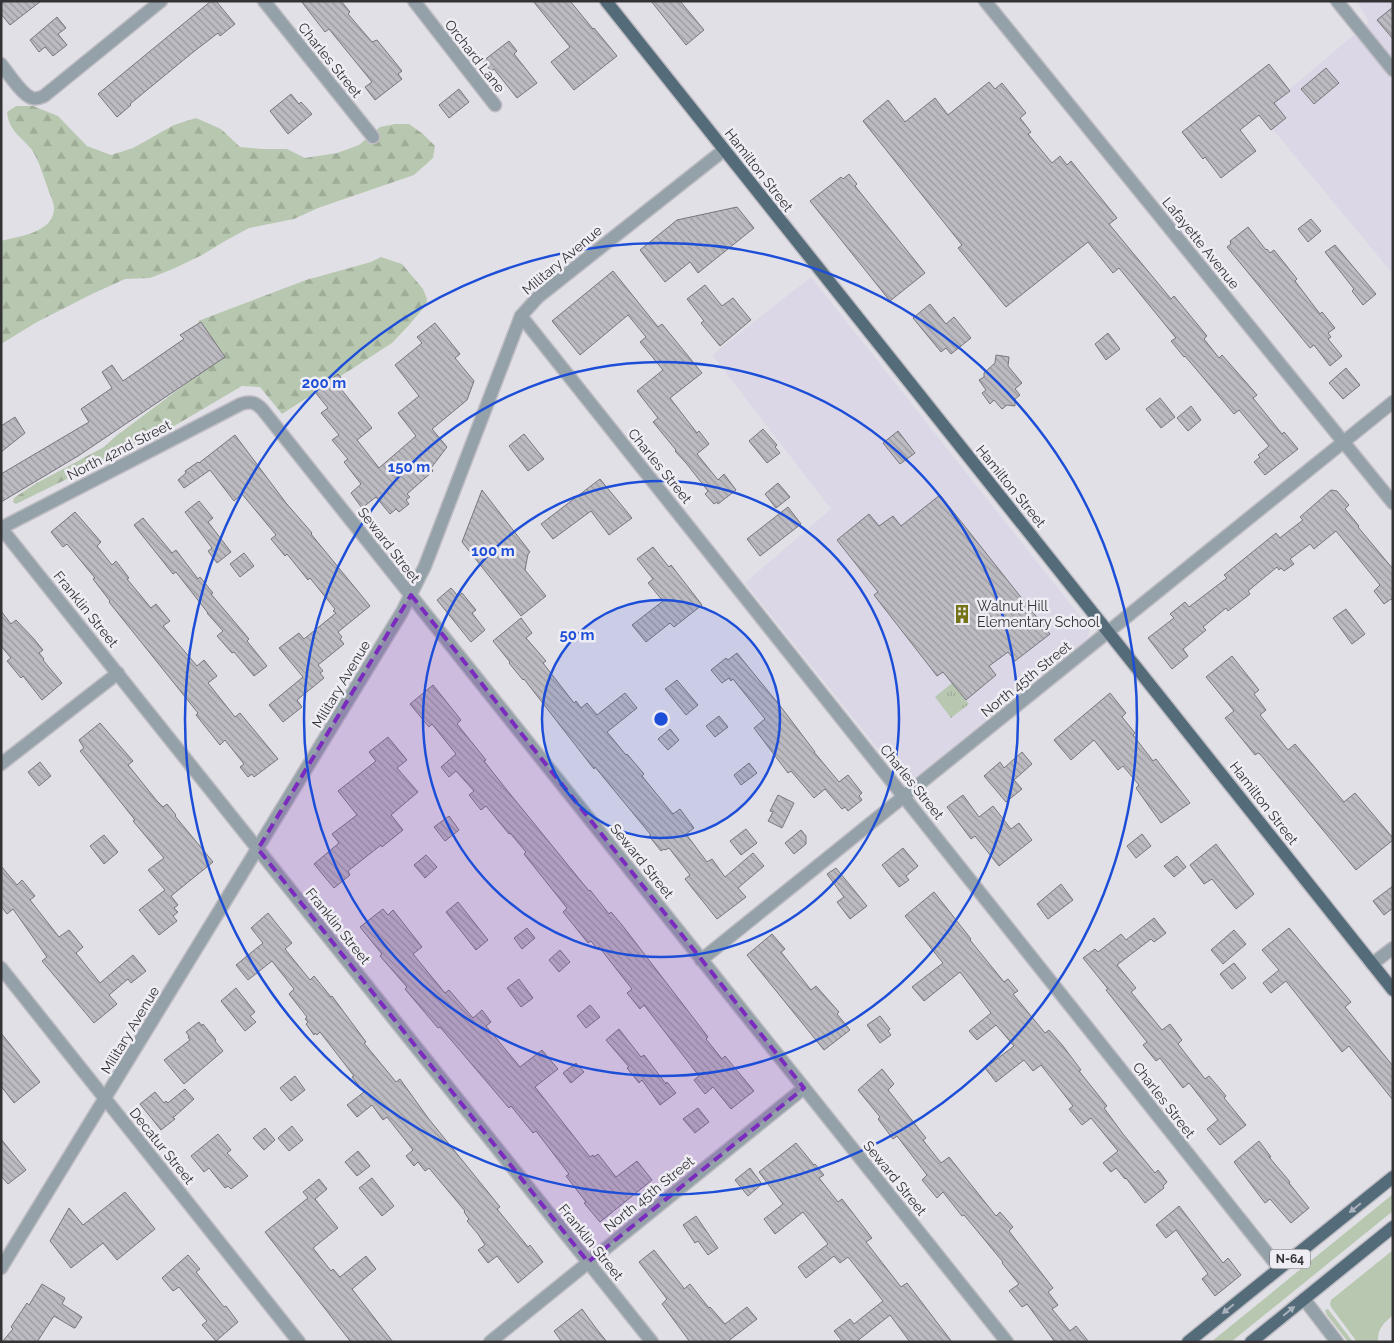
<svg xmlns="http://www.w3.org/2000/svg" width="1394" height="1343" font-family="Raleway,sans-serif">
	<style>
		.built { fill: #dbd7e6 }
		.grass { fill: #b8c8b0 }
		.forest { fill: url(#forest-firs) }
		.park { fill: url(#park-tufts) }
		.building { fill: url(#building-back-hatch); stroke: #77767c }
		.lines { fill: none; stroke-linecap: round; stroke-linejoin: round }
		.minor-casing { stroke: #bfbdc3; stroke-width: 15 }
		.major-casing { stroke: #bfbdc3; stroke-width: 15 }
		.minor { stroke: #94a1a8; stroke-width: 12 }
		.major { stroke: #546b79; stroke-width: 12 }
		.oneway { fill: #a9b2bd }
		.marked { fill: #7b2cbf; fill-opacity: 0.2; stroke: #7b2cbf; stroke-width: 4; stroke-dasharray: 10 6; stroke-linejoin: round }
		.ring { fill: none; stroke: #1d4ed8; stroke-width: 2.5 }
		.labels { text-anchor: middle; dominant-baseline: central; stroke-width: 5; stroke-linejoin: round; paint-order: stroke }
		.shield { fill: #efedf4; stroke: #6b6a6e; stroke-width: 1 }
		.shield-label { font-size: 12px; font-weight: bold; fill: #333235 }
		.street-label { font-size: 14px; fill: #333235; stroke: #efedf4 }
		.poi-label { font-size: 14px; fill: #333235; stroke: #efedf4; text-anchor: start }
		.centre { fill: #1d4ed8; stroke: #efedf4; stroke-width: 2.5 }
		.ring-label { font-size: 15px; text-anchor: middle; font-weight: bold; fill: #1d4ed8; stroke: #efedf4; stroke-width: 5; stroke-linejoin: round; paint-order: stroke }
	</style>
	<defs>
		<pattern id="forest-firs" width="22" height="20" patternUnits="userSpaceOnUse" patternTransform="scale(1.25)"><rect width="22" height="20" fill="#b8c8b0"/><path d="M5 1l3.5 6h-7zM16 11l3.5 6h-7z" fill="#9fac98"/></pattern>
		<pattern id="park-tufts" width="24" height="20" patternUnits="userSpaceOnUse" patternTransform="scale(1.25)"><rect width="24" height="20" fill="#b8c8b0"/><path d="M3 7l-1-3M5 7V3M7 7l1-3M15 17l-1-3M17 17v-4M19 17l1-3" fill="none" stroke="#9fac98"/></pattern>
		<pattern id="building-back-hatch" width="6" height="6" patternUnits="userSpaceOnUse" patternTransform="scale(1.25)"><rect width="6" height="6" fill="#bdbbc2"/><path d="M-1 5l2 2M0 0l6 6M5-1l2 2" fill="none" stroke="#9a999e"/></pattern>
	</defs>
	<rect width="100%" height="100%" fill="#e2e0e7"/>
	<g class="built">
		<polygon points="1357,1 1393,1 1393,274 1260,114 1369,22"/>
		<polygon points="811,277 1087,625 1090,629 1089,634 1085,640 909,782 905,782 902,779 745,583 831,509 712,355"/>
	</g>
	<g class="grass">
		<polygon points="1393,1194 1393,1211 1231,1342 1211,1342"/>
		<path d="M1393,1250v65c-9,8 -16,14 -15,27h-21l-26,-35 -1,-3 1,-4z"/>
		<polygon points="1328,1309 1353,1342 1348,1342 1327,1315 1325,1310"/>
	</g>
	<g class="forest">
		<path d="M16,106h17l25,10 29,30 24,9 22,-7 41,-23 22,-7 25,11 19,18 21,2h26l18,9 32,-5 22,-8 21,-18 15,-3h14l14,10 12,12 -2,12 -19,17 -96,33 -24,11 -45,9 -24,13 -23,14 -29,14 -23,9 -25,1 -33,15 -55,28 -36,22v-103c18,-5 52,-8 53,-32 0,-7 -5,-16 -7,-23 -4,-11 -8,-25 -15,-36 -11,-14 -23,-18 -25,-38z"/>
		<polygon points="381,257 402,264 423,289 427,299 426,305 409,325 392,343 282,414 260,387 242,386 169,429 16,504 13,502 14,498 35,484 104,447 116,436 211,365 198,321 306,280 371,262"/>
	</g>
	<polygon class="park" points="952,683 969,704 951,718 935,697"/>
	<g class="building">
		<polygon points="1,1 41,1 10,25 1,14"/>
		<polygon points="211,1 216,1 235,24 220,36 218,33 192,53 130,104 131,105 117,117 98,94"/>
		<polygon points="301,1 341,1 350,12 348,14 372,42 377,40 402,71 398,74 402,79 375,100 365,87 372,82 329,29 325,32"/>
		<polygon points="533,1 570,1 593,29 594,28 617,56 574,90 551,62 570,47"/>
		<polygon points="651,1 680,1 704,30 686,45"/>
		<polygon points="1393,7 1393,39 1377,20"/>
		<polygon points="57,17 66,28 58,34 67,45 53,56 45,47 39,52 30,40"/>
		<polygon points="509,41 517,51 514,54 537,83 517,98 494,69 491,71 483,61"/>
		<polygon points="1269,64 1290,91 1274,103 1286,118 1271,130 1259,115 1240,130 1256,151 1221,178 1205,157 1203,159 1182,132"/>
		<polygon points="1326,68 1339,83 1314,104 1301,89"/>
		<polygon points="989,82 995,89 1002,83 1026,113 1020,118 1031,132 1028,134 1052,163 1060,156 1067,165 1071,161 1117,218 1109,224 1171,299 1174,296 1207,336 1204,339 1219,358 1222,355 1244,380 1257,395 1253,398 1282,434 1284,432 1298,449 1265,475 1254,462 1260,457 1258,455 1269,446 1239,410 1234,414 1185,356 1184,357 1171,341 1176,338 1119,268 1113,273 1088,242 1006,307 958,248 962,245 863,121 888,100 905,122 935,98 948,115"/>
		<polygon points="459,89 469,102 449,118 439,105"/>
		<polygon points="291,94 299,104 301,102 312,114 288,134 270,111"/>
		<polygon points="849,174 857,184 855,186 925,273 890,301 810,201 841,177 843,179"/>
		<polygon points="737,207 754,228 698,273 690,262 665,282 640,250 677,220"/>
		<polygon points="1311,219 1321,231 1308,242 1298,229"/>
		<polygon points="1248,227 1266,250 1267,249 1270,253 1274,250 1297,279 1295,281 1320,314 1322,312 1335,328 1328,333 1331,337 1328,339 1342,356 1330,366 1314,345 1310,348 1227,247 1231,244 1230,241"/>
		<polygon points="1335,245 1376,294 1363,305 1352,291 1354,289 1325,252"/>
		<polygon points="613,271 658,327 662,324 702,373 670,398 697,433 699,431 709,444 697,454 718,480 724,474 736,490 718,504 717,502 714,504 705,494 708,491 686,463 675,451 676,450 653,422 658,418 637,391 663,370 640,342 646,337 628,315 580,355 552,321"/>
		<polygon points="705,285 722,306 733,298 751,320 720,346 701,323 704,321 687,299"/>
		<polygon points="930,304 946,324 954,317 971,338 951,354 946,348 941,352 913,318"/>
		<polygon points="201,322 225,357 78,456 1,502 1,474 89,422 81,409 112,388 102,372 112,365 123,381 184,339 180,335"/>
		<polygon points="435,323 460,354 455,358 474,381 467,400 432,429 447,447 431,468 433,471 407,494 410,497 406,500 409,504 399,512 396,509 390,514 376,497 362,508 351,493 361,484 344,462 348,459 332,440 339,435 321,413 328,408 315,392 338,374 347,385 341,389 372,428 357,440 379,468 416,436 398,413 419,396 395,365 422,343 417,337"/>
		<polygon points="1108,333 1120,349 1106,360 1095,344"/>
		<polygon points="996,355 1009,357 1008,366 1022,383 1015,389 1020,395 1015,399 1015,406 1007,405 1002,409 994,400 990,404 982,393 986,390 979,380 984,377 984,373 995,363"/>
		<polygon points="1346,368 1360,385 1343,399 1329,383"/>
		<polygon points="1160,398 1175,417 1161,428 1146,409"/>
		<polygon points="1191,406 1201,420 1188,431 1177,418"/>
		<polygon points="15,417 25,433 1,452 1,426"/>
		<polygon points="763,429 777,445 775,447 780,453 767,463 749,441"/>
		<polygon points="898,431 915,453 900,464 883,443"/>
		<polygon points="524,434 544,459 528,471 509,446"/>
		<polygon points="235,435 286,503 312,533 311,534 370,606 338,632 342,637 340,639 344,644 318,665 323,671 320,673 324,678 297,700 302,707 283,722 269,705 303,677 279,648 299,633 304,639 336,613 333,611 335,609 310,578 308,580 287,554 285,556 271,539 276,535 242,494 234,501 210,470 184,488 178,480 186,473 185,471 198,462 199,463"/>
		<polygon points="600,479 632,518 609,535 591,511 553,539 541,524"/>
		<polygon points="778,483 790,497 776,508 765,494"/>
		<polygon points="482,490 530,552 528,554 525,570 546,596 521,616 462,542"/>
		<polygon points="1331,490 1337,491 1349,505 1345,509 1359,526 1358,527 1393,569 1393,601 1391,599 1384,604 1374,591 1380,585 1336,531 1314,549 1310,544 1290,559 1294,564 1284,571 1281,568 1279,570 1277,567 1248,591 1250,594 1228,611 1226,608 1203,627 1206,630 1183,649 1188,656 1172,669 1148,638 1174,618 1170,614 1185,602 1189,607 1227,578 1224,575 1276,533 1280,538 1281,537 1303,520 1300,517"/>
		<polygon points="940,495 1050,634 1015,661 1008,652 989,666 996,675 966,700 943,672 937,676 874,595 878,592 837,540 869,514 879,526 893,516 901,526"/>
		<polygon points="199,501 213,518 208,522 231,552 217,563 208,551 212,548 185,512"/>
		<polygon points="788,507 801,524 760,556 747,539"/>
		<polygon points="75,512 101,542 97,546 112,565 116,561 129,578 127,579 151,608 156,604 170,621 163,626 197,666 204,660 217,676 208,683 235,717 240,713 278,759 254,777 252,774 248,777 240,767 244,764 225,740 220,745 196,715 198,713 109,602 110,601 93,579 95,578 67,544 63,547 51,532"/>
		<polygon points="143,518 172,553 176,550 198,579 200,577 213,593 211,594 249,639 247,641 267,666 254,676 234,652 232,653 217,636 223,631 207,613 208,613 176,572 173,574 134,525"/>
		<polygon points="653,547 669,567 671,565 702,605 674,627 670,623 646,642 632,625 663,601 648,583 653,579 637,559"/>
		<polygon points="244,553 254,566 240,577 230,564"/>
		<polygon points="451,588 458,596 462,593 476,610 472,613 485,630 471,642 437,600"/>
		<polygon points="1346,609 1365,634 1352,644 1333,618"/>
		<polygon points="1,611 11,624 16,620 34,639 43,650 39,653 44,659 43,660 62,683 42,700 23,676 21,678 7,661 11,658 1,646"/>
		<polygon points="521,618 532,633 526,638 546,661 543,663 574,703 576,701 581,708 587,703 597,715 625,693 637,708 607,732 626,755 627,754 644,774 642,776 673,814 680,809 694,828 686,834 707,862 712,859 725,877 753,853 764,866 738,888 746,897 717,919 685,879 690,875 669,848 665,850 664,849 661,851 649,836 651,835 595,767 594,769 524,679 523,680 509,663 510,662 493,641"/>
		<polygon points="737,653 781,707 815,752 814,752 839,782 848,775 862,793 859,796 862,800 848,811 845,807 842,809 825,789 814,798 791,771 788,773 754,728 765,719 733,679 731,681 729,678 722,683 711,670 726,658 728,660"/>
		<polygon points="1232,656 1259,690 1254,694 1266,710 1260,715 1288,750 1295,744 1344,802 1355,793 1393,838 1393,840 1356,870 1260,754 1258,753 1255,755 1225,718 1234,711 1206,677"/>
		<polygon points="677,680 698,705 686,715 665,689"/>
		<polygon points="433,685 461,720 457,724 486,760 484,761 506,789 589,891 590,890 609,914 611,912 622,925 708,1037 706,1039 722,1059 725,1056 754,1091 731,1109 713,1087 705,1094 694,1080 699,1076 644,1005 640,1009 627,993 632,989 599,947 597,949 591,941 588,943 563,912 567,908 524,854 526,852 510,833 509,834 486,806 481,810 469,795 474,791 456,771 449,777 441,767 456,754 432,724 429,727 410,704"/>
		<polygon points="1110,693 1126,713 1122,717 1135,733 1133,735 1153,761 1156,759 1190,803 1161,823 1136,788 1139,785 1123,766 1118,770 1094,740 1071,760 1054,740"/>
		<polygon points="719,716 728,727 715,737 706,726"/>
		<polygon points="100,723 133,761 128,765 157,801 163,807 167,804 176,815 175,816 213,862 171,896 178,905 174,908 178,912 173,916 177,921 159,935 139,910 165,890 148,870 164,858 133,821 135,820 80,751 84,748 79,740"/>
		<polygon points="670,729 679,740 668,750 658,739"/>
		<polygon points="388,737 407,760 397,768 418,792 391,815 403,830 382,847 381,845 348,871 350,875 334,888 314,864 339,843 332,834 357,815 338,791 376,761 369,752"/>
		<polygon points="1022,752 1032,764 1014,780 1022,789 1006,802 984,776 1000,762 1004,768"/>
		<polygon points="40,762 51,776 39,786 28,772"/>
		<polygon points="749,763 757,773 741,785 734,775"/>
		<polygon points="778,795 794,803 782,828 768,821 773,812 770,811"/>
		<polygon points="963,795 979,817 993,806 1011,829 1019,823 1032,840 999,866 975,836 971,839 947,807"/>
		<polygon points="449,816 459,830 445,841 434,827"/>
		<polygon points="746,829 757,843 741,855 730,841"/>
		<polygon points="801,830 806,836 806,844 794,854 785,843"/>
		<polygon points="1142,834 1151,846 1136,858 1127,846"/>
		<polygon points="104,835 118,852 104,864 90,846"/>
		<polygon points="1216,844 1254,894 1236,909 1212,879 1204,884 1190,865"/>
		<polygon points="903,848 918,866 906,876 909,880 899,887 882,865"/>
		<polygon points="426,855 437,867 425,878 414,865"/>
		<polygon points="1177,856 1186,867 1174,877 1164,866"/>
		<polygon points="1,866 17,885 22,880 35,896 30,900 59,937 69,930 83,947 76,953 100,983 133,955 146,971 131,983 128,979 109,995 117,1004 94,1023 42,961 47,957 13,909 7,914 1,906"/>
		<polygon points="836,868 867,906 850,919 837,902 844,897 827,874"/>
		<polygon points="1061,884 1073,900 1048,919 1037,904"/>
		<polygon points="1393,886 1393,908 1384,915 1373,901"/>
		<polygon points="934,892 971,939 970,940 1004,982 1008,979 1018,991 1013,994 1045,1033 1049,1030 1063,1046 1081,1070 1079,1071 1107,1106 1104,1108 1123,1134 1155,1173 1158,1170 1167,1182 1163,1186 1164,1188 1145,1203 1126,1178 1125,1179 1116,1168 1111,1172 1103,1163 1118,1151 1091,1118 1082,1125 1069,1109 1073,1106 1041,1065 1033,1071 1024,1060 996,1082 985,1068 1014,1046 996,1025 977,1040 969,1031 991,1013 960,972 924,1001 912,987 943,963 905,916"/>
		<polygon points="458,902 488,940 476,950 446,912"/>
		<polygon points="383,909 388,915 393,910 422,947 413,954 445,993 449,990 473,1018 482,1010 491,1022 486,1026 520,1067 542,1050 558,1069 535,1087 590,1157 593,1155 594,1157 598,1154 616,1177 637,1161 652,1180 600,1222 584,1203 586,1202 566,1176 569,1174 536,1131 533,1133 511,1106 509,1108 440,1027 438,1028 405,989 407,987 380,956 382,954 360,927"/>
		<polygon points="268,913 292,943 285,949 310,980 314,976 331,997 332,996 366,1042 364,1043 396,1082 400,1079 428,1118 500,1207 497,1209 524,1242 528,1247 530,1245 543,1262 518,1283 497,1256 488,1263 478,1250 485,1245 478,1234 467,1221 469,1219 464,1212 465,1211 429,1168 425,1171 418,1162 414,1166 406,1156 413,1150 387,1117 383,1120 372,1105 357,1117 347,1105 364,1092 352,1077 354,1076 320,1032 317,1035 315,1033 314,1035 306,1024 308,1022 305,1019 307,1017 289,994 294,989 272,961 248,980 236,965 263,943 251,928"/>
		<polygon points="1154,918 1166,933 1154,942 1151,939 1117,965 1136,988 1131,992 1162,1030 1170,1024 1182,1040 1178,1044 1205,1079 1209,1076 1226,1096 1224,1098 1246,1125 1220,1145 1207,1129 1218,1120 1189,1083 1183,1088 1160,1058 1156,1061 1143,1045 1147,1042 1106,990 1108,989 1083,958 1095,949 1098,952 1121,934 1126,940"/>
		<polygon points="527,928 535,938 522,949 514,938"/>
		<polygon points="1289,928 1351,1002 1345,1007 1393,1066 1393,1100 1349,1046 1342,1052 1286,981 1271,993 1263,983 1279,970 1262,950"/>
		<polygon points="1234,930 1246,944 1223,964 1211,950"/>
		<polygon points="772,934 785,949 781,952 811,990 816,986 839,1012 837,1014 850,1030 824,1050 747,955"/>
		<polygon points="560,950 570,962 559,972 549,960"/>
		<polygon points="1234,963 1246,978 1232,989 1220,974"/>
		<polygon points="519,979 533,998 521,1007 507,988"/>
		<polygon points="236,988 255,1012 250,1016 256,1022 245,1031 221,1001"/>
		<polygon points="590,1005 600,1017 586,1028 577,1016"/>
		<polygon points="880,1016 890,1029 888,1031 891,1035 880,1043 867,1025"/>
		<polygon points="199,1022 202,1026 203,1024 216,1040 215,1041 223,1051 184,1084 164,1060 190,1040 188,1037 189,1036 186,1032"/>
		<polygon points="619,1029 641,1057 644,1055 666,1084 667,1082 676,1093 660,1105 642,1080 639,1083 627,1068 629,1067 606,1040"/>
		<polygon points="1,1033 40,1082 14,1103 1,1086"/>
		<polygon points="576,1063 584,1072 571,1083 563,1073"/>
		<polygon points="882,1069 894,1084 888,1090 926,1138 923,1140 941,1163 949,1157 996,1216 1000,1212 1013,1227 1009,1231 1053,1288 1048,1292 1058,1305 1052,1309 1070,1331 1076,1326 1089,1342 1055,1342 1027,1304 1022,1307 1009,1291 1019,1284 1002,1263 1003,1262 964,1215 962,1216 943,1192 937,1198 922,1180 927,1175 897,1136 893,1139 878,1119 880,1117 858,1090"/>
		<polygon points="295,1076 305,1090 291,1101 280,1088"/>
		<polygon points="185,1089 194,1099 175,1116 173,1117 175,1119 161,1130 140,1104 155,1092 164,1103 166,1101 168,1103"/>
		<polygon points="698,1108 709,1122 695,1133 683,1119"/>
		<polygon points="292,1126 303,1140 289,1151 278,1138"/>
		<polygon points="265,1128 275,1140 264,1150 253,1138"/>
		<polygon points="218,1134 231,1150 227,1153 248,1176 231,1189 228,1186 225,1188 209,1168 204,1172 191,1156"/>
		<polygon points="1,1139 26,1170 8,1184 1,1176"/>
		<polygon points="1259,1141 1271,1157 1269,1157 1290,1182 1289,1183 1309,1208 1291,1223 1270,1199 1265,1203 1234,1162"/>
		<polygon points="796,1143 814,1165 815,1164 824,1175 819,1178 838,1202 842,1199 872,1238 866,1242 901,1287 907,1283 952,1342 910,1342 890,1315 856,1342 843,1342 834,1331 850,1319 854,1324 883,1301 848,1257 840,1263 834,1256 806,1278 798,1267 828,1244 803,1212 775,1234 764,1219 783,1204 759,1172"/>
		<polygon points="358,1151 370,1166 357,1176 345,1162"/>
		<polygon points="750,1168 762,1184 748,1196 735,1180"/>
		<polygon points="372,1178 394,1206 382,1216 359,1188"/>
		<polygon points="319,1179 327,1189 315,1199 338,1228 313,1248 331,1271 333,1269 340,1277 366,1256 376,1269 352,1289 393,1342 351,1342 265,1232 308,1198 303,1192"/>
		<polygon points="125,1192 155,1229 117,1260 103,1243 71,1268 50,1241 69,1208 83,1225"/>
		<polygon points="1179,1206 1223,1263 1228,1258 1241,1275 1215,1296 1202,1279 1208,1274 1176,1230 1166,1238 1156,1225"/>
		<polygon points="696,1216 718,1248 708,1255 698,1241 695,1243 683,1225"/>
		<polygon points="654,1250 683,1287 684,1289 690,1284 709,1308 710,1307 725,1324 747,1307 757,1319 727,1342 690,1342 662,1304 667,1299 639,1262"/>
		<polygon points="188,1255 200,1269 196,1272 224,1307 226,1306 238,1322 216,1341 202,1325 207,1321 179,1287 173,1291 162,1278"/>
		<polygon points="42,1284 65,1298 62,1304 82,1317 75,1328 74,1328 54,1316 37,1342 2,1342 13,1329 11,1327 27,1303 29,1305"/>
		<polygon points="582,1309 595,1327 607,1342 562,1342 554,1331"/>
	</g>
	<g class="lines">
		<g class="minor-casing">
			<g id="minor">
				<polyline points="264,1 373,137"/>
				<polyline points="414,1 495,105"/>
				<polyline points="985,1 1393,503"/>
				<polyline points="1337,1 1393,70"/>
				<path d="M1,64c7,9 21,31 31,34 4,1 8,0 12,-2l117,-95"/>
				<polyline points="521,316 1279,1268"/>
				<path d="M1,528l240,-124c9,-3 14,-2 21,5l745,933"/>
				<polyline points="1,528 652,1342"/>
				<polyline points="1,764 118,673"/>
				<polyline points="701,960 1393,402"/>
				<polyline points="1372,964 1393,948"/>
				<polyline points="1,968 299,1342"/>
				<polyline points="1,1268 402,612 425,566 521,316 538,297 724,150"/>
				<polyline points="1304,1299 1337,1342"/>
				<polyline points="490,1342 804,1088"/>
			</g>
		</g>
		<g class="major-casing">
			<g id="major">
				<polyline points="606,1 1393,990"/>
				<polyline points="1188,1342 1393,1177"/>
				<polyline points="1251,1342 1393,1227"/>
			</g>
		</g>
		<use href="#minor" class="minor"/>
		<use href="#major" class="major"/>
	</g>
	<defs><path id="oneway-solid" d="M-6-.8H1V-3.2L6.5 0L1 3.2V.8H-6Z" transform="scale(1.25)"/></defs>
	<g class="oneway">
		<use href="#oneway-solid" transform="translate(1355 1208) rotate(141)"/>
		<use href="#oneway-solid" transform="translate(1228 1309) rotate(141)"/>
		<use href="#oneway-solid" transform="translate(1289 1311) rotate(-39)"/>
	</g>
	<path class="marked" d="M411,595l393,493 -216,174 -330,-413z"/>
	<circle cx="661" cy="719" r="119" fill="#1d4ed8" fill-opacity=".12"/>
	<g class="ring">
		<circle cx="661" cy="719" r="119"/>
		<circle cx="661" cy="719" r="238"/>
		<circle cx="661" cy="719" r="357"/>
		<circle cx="661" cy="719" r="476"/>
	</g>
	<defs>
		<g id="building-bare" transform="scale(1.5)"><path d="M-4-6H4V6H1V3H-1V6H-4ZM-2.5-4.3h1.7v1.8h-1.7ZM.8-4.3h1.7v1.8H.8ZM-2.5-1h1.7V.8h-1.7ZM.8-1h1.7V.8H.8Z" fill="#747318" stroke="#efedf4" stroke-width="2.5" paint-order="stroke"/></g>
	</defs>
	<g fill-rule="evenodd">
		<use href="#building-bare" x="962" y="614"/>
	</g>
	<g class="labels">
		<rect class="shield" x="1270" y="1249.5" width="40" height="19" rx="4"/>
		<g class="shield-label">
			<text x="1290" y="1259">N-64</text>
		</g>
		<g class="street-label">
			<text transform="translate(475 56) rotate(52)">Orchard Lane</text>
			<text transform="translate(330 60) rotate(51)">Charles Street</text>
			<text transform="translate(759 170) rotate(52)">Hamilton Street</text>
			<text transform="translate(1201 243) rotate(51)">Lafayette Avenue</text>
			<text transform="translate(562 260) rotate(-40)">Military Avenue</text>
			<text transform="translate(119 450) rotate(-27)">North 42nd Street</text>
			<text transform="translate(660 466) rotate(51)">Charles Street</text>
			<text transform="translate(1011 486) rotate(51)">Hamilton Street</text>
			<text transform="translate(389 545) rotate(52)">Seward Street</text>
			<text transform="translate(86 609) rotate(51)">Franklin Street</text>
			<text transform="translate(1026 679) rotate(-39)">North 45th Street</text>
			<text transform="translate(341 684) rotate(-59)">Military Avenue</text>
			<text transform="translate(912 782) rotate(51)">Charles Street</text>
			<text transform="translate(1264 803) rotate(52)">Hamilton Street</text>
			<text transform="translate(642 861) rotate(51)">Seward Street</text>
			<text transform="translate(338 926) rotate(51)">Franklin Street</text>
			<text transform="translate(130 1030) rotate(-59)">Military Avenue</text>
			<text transform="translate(1164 1100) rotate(52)">Charles Street</text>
			<text transform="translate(162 1146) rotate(51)">Decatur Street</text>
			<text transform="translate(895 1178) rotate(51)">Seward Street</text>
			<text transform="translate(649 1194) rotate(-39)">North 45th Street</text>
			<text transform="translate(591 1242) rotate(51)">Franklin Street</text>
		</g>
		<g class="poi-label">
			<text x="977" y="606">Walnut Hill<tspan x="977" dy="16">Elementary School</tspan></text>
		</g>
	</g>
	<circle cx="661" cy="719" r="8" class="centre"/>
	<g class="ring-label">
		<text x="324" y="388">200 m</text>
		<text x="409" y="472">150 m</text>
		<text x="493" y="556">100 m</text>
		<text x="577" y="640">50 m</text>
	</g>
	<rect width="1394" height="1343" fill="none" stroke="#333235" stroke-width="5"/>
</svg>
